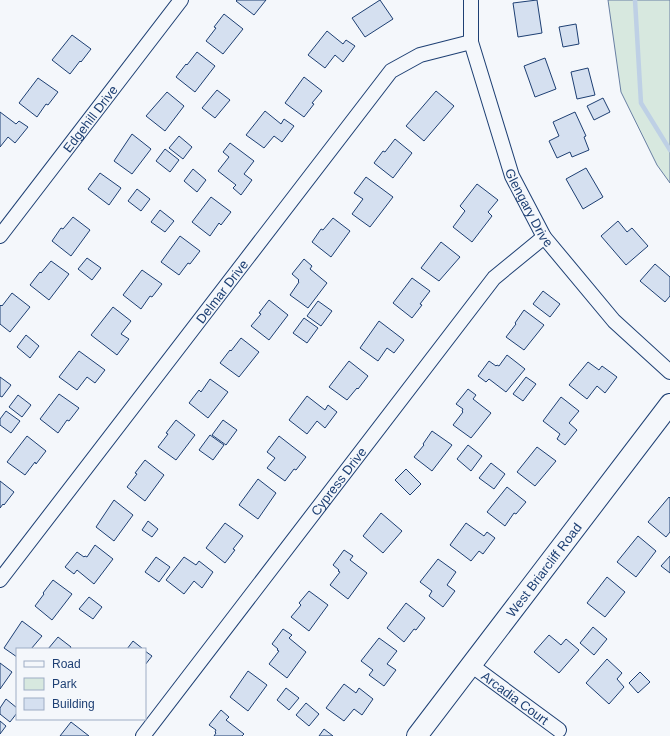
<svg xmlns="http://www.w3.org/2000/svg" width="670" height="736" font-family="Helvetica,sans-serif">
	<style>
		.green { fill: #d7e8df; stroke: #687fa3 }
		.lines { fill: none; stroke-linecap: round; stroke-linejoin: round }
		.stream { stroke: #bed0e5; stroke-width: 4.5 }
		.building { fill: #d5e0f0; stroke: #1d3f73 }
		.street-casing { stroke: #1d3f73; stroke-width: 16 }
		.secondary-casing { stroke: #1d3f73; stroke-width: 22 }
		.street { stroke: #f4f7fb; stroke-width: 14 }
		.secondary { stroke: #f4f7fb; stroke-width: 20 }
		.labels { text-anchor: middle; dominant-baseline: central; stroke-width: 3; stroke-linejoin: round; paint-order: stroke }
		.street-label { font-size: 13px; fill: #1d3f73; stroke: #f4f7fb }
	</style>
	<rect width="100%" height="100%" fill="#f4f7fb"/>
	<polygon class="green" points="608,0 670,0 670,183 657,165 621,92"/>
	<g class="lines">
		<polyline class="stream" points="635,0 641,103 670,150"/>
	</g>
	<g class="building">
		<polygon points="237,0 266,0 254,15 236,1"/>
		<polygon points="380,0 393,19 365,37 352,18"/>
		<polygon points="537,0 542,33 518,37 513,3"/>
		<polygon points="224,14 243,29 223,54 206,41 216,28 214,27"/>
		<polygon points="576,24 579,44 563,47 559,27"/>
		<polygon points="327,31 343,44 346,40 355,46 343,62 335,55 325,68 308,55"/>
		<polygon points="72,35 91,49 81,62 80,61 70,74 52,60"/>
		<polygon points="197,52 215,66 195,92 176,77 186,64 187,65"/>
		<polygon points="545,58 556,89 535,97 524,66"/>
		<polygon points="588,68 595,95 577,99 571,72"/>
		<polygon points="304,77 322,91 312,103 314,104 304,117 285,103"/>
		<polygon points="38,78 58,92 48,105 46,104 37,117 19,103"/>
		<polygon points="217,90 230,100 215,118 202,108"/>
		<polygon points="436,91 454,106 424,141 406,126"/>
		<polygon points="167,92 184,106 165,131 146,116"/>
		<polygon points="603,98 610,112 594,120 587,106"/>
		<polygon points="265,111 281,124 284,119 294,126 282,142 274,136 264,148 246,135"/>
		<polygon points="0,112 16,124 19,121 28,127 15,143 8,137 0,147"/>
		<polygon points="575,112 586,136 584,137 589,150 572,157 570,152 557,158 549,141 559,136 553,122"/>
		<polygon points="132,134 151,149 132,174 114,161"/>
		<polygon points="179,136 192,147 183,159 169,148"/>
		<polygon points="395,139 412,153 393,178 374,163 383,151 385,152"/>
		<polygon points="230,143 254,161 244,174 252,180 241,195 233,188 236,185 218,171 229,157 223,152"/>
		<polygon points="165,149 179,160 170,172 156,161"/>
		<polygon points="586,168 603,197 583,209 566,179"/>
		<polygon points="193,169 206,180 197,192 184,181"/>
		<polygon points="100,173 121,188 109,205 88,189"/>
		<polygon points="366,177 393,197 370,227 352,214 363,199 354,193"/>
		<polygon points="477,184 498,200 488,212 492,216 472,242 453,227 465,211 460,206"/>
		<polygon points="137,189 150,199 141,211 128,201"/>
		<polygon points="211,197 231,212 221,225 219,223 210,236 192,222"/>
		<polygon points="160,210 174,221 165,232 151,222"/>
		<polygon points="73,217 90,230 71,256 52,241 61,228 63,229"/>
		<polygon points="333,218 350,231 331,257 312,242 321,229 323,230"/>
		<polygon points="618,221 627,232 632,228 648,246 626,265 601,236"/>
		<polygon points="180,236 200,251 190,264 188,263 179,275 161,262"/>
		<polygon points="441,242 460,257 439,281 421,268"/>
		<polygon points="87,258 101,268 92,280 78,269"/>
		<polygon points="304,259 312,266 310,269 327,283 308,308 290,295 299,282 298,281 299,280 292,274"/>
		<polygon points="51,261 69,274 49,300 30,285 40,272 41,273"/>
		<polygon points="655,264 670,277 670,296 665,302 640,281"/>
		<polygon points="142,270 162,284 152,297 150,296 141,309 123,295"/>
		<polygon points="412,278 430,291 420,304 422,305 412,318 393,303"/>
		<polygon points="543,291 560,304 550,317 533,304"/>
		<polygon points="12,293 30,307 10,332 0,324 0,306 1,305 2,306"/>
		<polygon points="269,300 288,315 269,340 251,326 261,314 259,313"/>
		<polygon points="318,301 332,311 321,326 307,316"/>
		<polygon points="113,307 131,321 121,334 129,339 117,355 91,335"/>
		<polygon points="524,310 544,325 524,350 506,337 516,324 515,323"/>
		<polygon points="304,318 318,328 307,343 293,333"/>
		<polygon points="379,321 404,340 394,353 387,348 378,361 360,348"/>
		<polygon points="26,335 39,346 30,358 17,347"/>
		<polygon points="241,338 259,352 239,377 220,363 230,350 231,351"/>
		<polygon points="79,351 105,370 95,383 87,377 77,390 59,377"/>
		<polygon points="507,355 525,369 506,392 489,379 486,382 478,376 489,361 496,366 497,365 499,366"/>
		<polygon points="349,361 368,376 358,389 357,388 347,400 329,387"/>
		<polygon points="588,362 599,370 602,366 617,377 605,393 597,386 587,399 569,385"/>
		<polygon points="0,377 11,385 2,397 0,396"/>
		<polygon points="526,377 536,384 523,401 513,394"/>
		<polygon points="210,379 228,392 208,418 189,403 199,390 201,392"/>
		<polygon points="468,389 476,395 473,399 491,413 471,438 453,425 463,412 462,411 463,409 456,404"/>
		<polygon points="59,394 79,408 69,421 67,420 58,433 40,419"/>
		<polygon points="18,395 31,405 22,417 9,407"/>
		<polygon points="307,396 325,410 328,405 337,412 325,428 317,421 307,434 289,420"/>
		<polygon points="561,397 579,411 569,423 577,430 565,445 557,439 560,434 543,421"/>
		<polygon points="6,411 20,421 11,433 0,425 0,419"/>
		<polygon points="176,420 195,435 176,460 158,447 168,434 166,433"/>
		<polygon points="223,420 237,430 226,445 212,435"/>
		<polygon points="432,431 452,445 432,471 414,457 424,445 423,444"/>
		<polygon points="210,435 224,445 213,460 199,450"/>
		<polygon points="27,436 46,451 36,464 35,462 25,475 7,462"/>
		<polygon points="279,436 306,457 296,470 294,469 285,481 267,468 275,458 267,452"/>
		<polygon points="468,445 482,456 471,471 457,459"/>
		<polygon points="537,447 556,461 535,486 517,472"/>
		<polygon points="145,460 164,475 145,501 127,487 137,474 135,473"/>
		<polygon points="491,463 505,474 494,489 479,478"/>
		<polygon points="406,469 421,484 410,495 395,480"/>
		<polygon points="258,479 276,493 258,519 239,505"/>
		<polygon points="0,481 14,492 4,505 3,504 0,508"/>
		<polygon points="507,487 526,502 516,514 514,513 505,526 487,512"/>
		<polygon points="669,497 670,498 670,532 666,537 648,522"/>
		<polygon points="114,500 133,515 114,541 96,527"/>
		<polygon points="381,513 402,531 383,553 363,536"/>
		<polygon points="148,521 158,529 152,537 142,530"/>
		<polygon points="225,523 243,536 233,549 235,550 225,563 206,548"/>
		<polygon points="466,523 484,536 487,532 495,538 483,554 479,551 471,561 450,545"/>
		<polygon points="638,536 656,551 636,577 617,562"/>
		<polygon points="95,545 113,559 94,584 77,570 74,574 65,567 77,552 84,557 85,556 87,557"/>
		<polygon points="344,550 353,556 350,560 367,573 348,599 330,585 340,572 338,571 339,570 333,565"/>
		<polygon points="670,556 670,573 661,566"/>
		<polygon points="156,557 170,567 159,582 145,572"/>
		<polygon points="184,557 196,565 199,561 213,572 202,588 194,581 184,594 166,580"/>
		<polygon points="438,559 456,572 447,585 455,591 443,607 429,596 432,591 420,582"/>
		<polygon points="607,577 625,592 605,617 587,603"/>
		<polygon points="53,580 72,594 52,620 35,606 44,594 43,593"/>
		<polygon points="309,591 328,605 309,631 291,617 301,605 299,603"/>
		<polygon points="89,597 102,607 93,619 79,609"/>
		<polygon points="406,603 425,618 416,630 414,629 404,642 387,628"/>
		<polygon points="22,621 42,636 31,649 17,649 17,657 4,648"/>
		<polygon points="593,627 607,639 594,655 580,643"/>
		<polygon points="283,629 292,635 289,638 306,652 287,678 269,664 279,651 277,650 278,649 272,644"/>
		<polygon points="549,635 561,645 566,639 579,650 559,673 534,652"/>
		<polygon points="58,637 71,647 70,649 48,649"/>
		<polygon points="379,638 397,651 387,664 396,670 384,686 369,675 373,670 361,661"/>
		<polygon points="133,641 143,649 127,649"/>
		<polygon points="145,651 152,656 145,665"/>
		<polygon points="607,659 622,673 617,679 624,687 609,704 586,683"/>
		<polygon points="0,663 12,672 0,689"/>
		<polygon points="248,671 267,685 248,711 230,697"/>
		<polygon points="640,672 650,682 638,693 629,683"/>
		<polygon points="344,684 356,693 359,688 373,699 362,715 354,709 344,721 326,708"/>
		<polygon points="286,688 299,698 289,710 277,700"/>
		<polygon points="6,699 17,708 17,713 10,722 0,714 0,708"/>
		<polygon points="306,703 319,714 309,726 296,715"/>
		<polygon points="221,710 229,717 226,720 244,734 242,736 214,736 216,733 215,732 216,730 209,725"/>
		<polygon points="0,721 6,726 0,734"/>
		<polygon points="71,722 89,736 60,736"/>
		<polygon points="324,729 333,736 319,736"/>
	</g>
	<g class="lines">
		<g class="street-casing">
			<g id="street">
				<path id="s1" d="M471,0v42l41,134 32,61 70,84 56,51"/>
				<path id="s2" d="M0,236l181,-236"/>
				<path id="s3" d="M0,580l391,-509 29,-16 51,-13"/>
				<path id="s4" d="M471,665l88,65"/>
				<path id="s5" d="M143,736l351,-458 50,-41"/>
			</g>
		</g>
		<g class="secondary-casing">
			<g id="secondary">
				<path id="s6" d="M417,736l253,-332"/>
			</g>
		</g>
		<use href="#street" class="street"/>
		<use href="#secondary" class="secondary"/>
	</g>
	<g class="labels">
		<g class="street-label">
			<text stroke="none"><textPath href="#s2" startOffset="148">Edgehill Drive</textPath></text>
			<text stroke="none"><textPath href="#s1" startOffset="218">Glengary Drive</textPath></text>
			<text stroke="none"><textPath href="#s3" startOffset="364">Delmar Drive</textPath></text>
			<text stroke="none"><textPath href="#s5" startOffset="321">Cypress Drive</textPath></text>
			<text stroke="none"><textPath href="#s6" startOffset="209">West Briarcliff Road</textPath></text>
			<text stroke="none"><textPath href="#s4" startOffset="55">Arcadia Court</textPath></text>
		</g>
	</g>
	<rect x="16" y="648" width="130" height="72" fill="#f4f7fb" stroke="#9eadc5"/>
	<rect x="24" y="661" width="20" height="6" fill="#f4f7fb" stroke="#9eadc5"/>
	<text x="52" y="668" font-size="12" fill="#1d3f73">Road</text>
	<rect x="24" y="678" width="20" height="12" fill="#d7e8df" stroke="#9eadc5"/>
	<text x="52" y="688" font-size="12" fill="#1d3f73">Park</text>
	<rect x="24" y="698" width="20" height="12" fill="#d5e0f0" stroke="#9eadc5"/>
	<text x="52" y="708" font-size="12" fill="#1d3f73">Building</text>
</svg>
